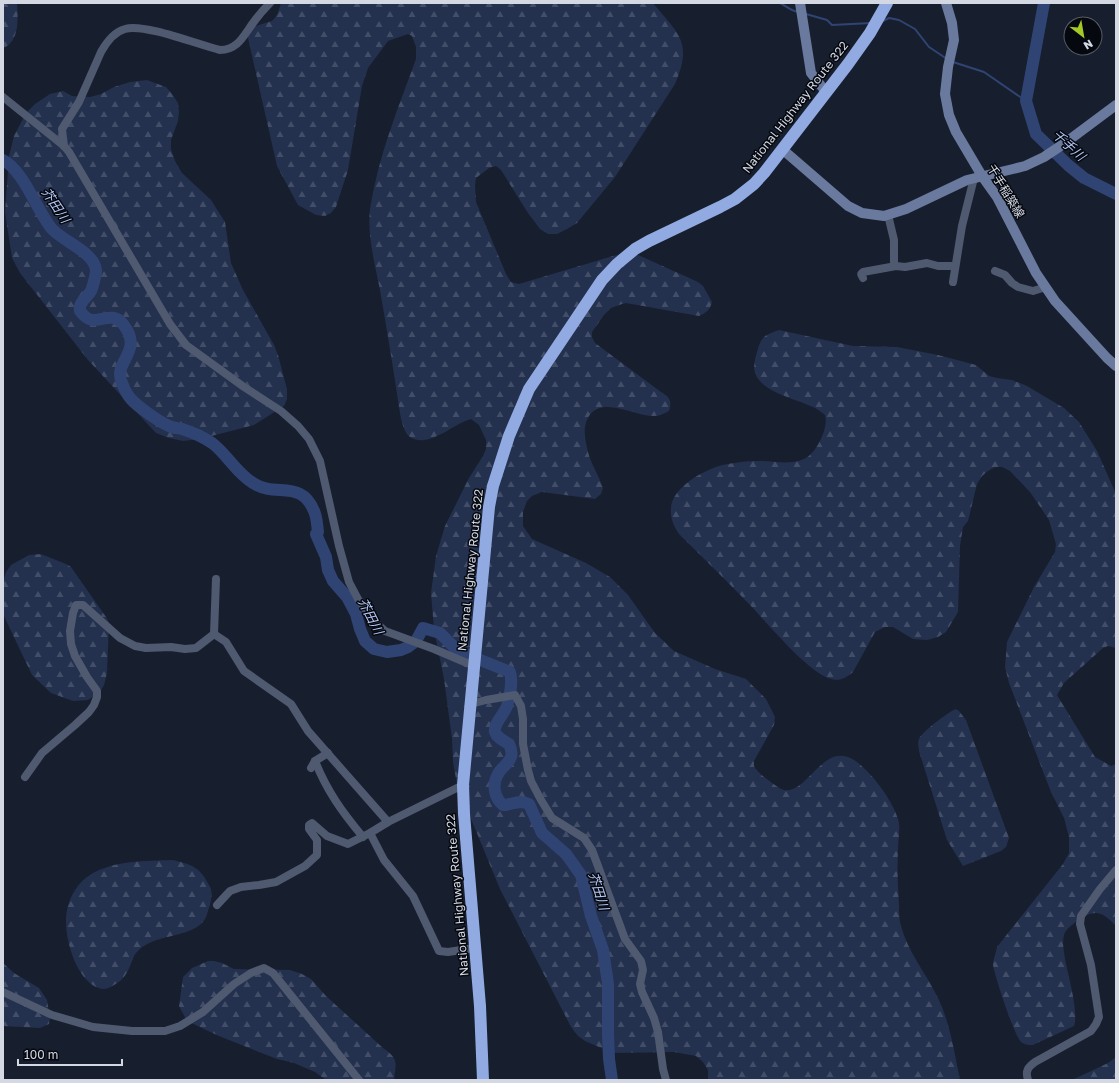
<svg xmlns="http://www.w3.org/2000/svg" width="1119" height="1083" font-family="'Golos Text','Noto Sans JP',sans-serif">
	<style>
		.forest { fill: url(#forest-firs) }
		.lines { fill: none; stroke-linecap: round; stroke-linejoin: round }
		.stream { stroke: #304474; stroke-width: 2 }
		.river { stroke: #304474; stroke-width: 12 }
		.street { stroke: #4f596f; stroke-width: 8 }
		.secondary { stroke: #6a7a9e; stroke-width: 10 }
		.highway { stroke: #91aae2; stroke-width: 12 }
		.labels { text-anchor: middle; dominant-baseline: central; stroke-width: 3; stroke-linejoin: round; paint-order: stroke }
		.street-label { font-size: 12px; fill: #d3d8e3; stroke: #06080f }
		.water-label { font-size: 13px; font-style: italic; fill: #b2c7f6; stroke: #06080f }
	</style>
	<defs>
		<pattern id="forest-firs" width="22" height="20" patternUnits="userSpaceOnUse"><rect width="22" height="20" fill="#23304e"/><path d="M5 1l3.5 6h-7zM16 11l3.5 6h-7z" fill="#424d67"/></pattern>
	</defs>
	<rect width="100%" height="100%" fill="#171e2e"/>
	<g class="forest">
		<path d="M3,3h14c1,14 3,39 -14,45z"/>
		<path d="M281,3h372c26,32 40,39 22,81l-60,93 -38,46 -10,6 -10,5h-9l-8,-5 -12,-16 -27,-43 -5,-4 -7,2 -13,10 -1,8 1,16 30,72 5,8 8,2 94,-28 13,-3 10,1 62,28 5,4 9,16c-2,8 -6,11 -13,14l-73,-13 -4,1 -11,4 -7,7 -12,17v5l3,6 66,49c9,5 11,9 8,19 -4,2 -9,5 -14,5 -19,1 -52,-21 -66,0 -7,11 -4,23 -1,36 3,12 11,24 15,36l-2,6 -6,5 -53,-7 -10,4 -5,5 -4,11v14l9,13 54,24 24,14 18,18 27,38 19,18 41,18 31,10 20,20 9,18 -1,8 -20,36v5c4,7 11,12 17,16 4,3 9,7 13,8 24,4 39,-49 70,-30 17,11 41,43 45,63 1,8 -1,19 -1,27 -1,19 0,37 1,55 0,7 0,14 2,21 7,26 24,46 36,70 13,26 17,55 23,84h-252v-10l-5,-8 -7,-6 -22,-4 -61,1 -28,-12 -7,-5 -7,-9 -71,-138 -43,-104 -4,-23 -1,-23 -8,-60 -10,-50 -3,-36 5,-37 9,-30 24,-48 14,-22 3,-7v-9l-7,-15 -8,-6c-19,5 -42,30 -61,18 -9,-6 -11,-32 -13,-43 -5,-34 -11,-69 -17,-104 -5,-26 -13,-54 -10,-81 8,-52 28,-101 46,-150v-12l-4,-11 -4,-2 -20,7 -20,27 -6,18 -14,84 -12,37 -5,6 -6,3 -9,-1 -18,-10 -21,-39 -29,-128v-7l4,-4 20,-6c5,-4 7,-11 9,-18z"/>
		<polygon points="147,80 166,87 172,94 178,103 179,112 178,121 171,140 171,149 175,161 182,173 211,200 225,222 231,263 243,290 274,345 278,355 287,389 287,399 284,406 254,425 200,439 183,441 169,438 156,433 88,360 20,273 12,258 5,212 9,156 14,136 26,113 35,104 50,94 63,91 72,96 90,97 101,94 114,87 130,82"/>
		<path d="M779,330l74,16 44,1 41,8 38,10 13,11 8,2 15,2 15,6 37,22 15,14 18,29 19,43v154l-8,-2 -5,2 -39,35 -7,12 38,62 16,9 5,-2v162c-6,-6 -11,-12 -20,-13 -7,0 -14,4 -19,8 -5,4 -11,8 -13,14 -2,7 0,17 1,24 3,16 14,54 9,67l-41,19c-4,0 -8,0 -12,-3 -7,-7 -26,-65 -28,-77 0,-5 3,-12 4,-18l66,-83 6,-11v-16l-5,-19 -13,-26 -42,-109 -4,-16 2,-25 27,-55 21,-35 1,-8 -7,-24 -19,-28 -20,-21 -8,-4h-7l-7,4 -6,5 -5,8 -9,37 -5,6 -3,19 -2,66 -12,20 -8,5 -11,3 -14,-1 -20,-12h-8l-10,5 -22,40c-8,7 -15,10 -25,6 -24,-10 -59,-53 -78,-73 -23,-24 -47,-47 -71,-71 -5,-7 -9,-16 -8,-26 1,-19 28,-35 45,-41 8,-3 30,-6 39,-6 16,-1 33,5 49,-2 12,-5 25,-31 21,-44 -3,-2 -6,-5 -10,-7 -17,-9 -53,-15 -60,-35 -2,-7 0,-14 2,-21 4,-15 7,-17 22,-22z"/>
		<polygon points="41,554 66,564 71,567 106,617 109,623 107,673 104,685 100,692 88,700 73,701 51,693 32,675 3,614 3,582 6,572 11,565 29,555"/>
		<path d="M956,709l3,2 7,9 43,118 -3,9 -5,4 -38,15 -16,-26 -28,-89c0,-4 -2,-8 0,-12 3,-7 29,-27 37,-30z"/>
		<path d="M173,860c20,5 27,7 37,27 3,5 1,13 0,18 -2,5 -3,12 -7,17 -16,17 -50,11 -67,31 -2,2 -3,6 -4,8 -4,11 -8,19 -18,24 -3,2 -7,4 -11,4 -27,-4 -41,-56 -36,-79 3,-14 11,-28 23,-35 24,-15 55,-14 83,-15z"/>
		<path d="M208,961h6l8,2 12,6 56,1 12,4 9,5 15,17 57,52c16,11 13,14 11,32h-68l-11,-8 -21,-9 -17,-4 -58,-23 -32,-15 -8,-15 4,-29 9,-9z"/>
		<polygon points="3,963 14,973 39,988 47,1000 50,1018 49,1024 40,1028 3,1026"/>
		<polygon points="1116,1057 1116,1080 1072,1080 1108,1063"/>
	</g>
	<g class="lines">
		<g class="stream">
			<path d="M780,3c6,3 11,8 18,9"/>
			<polyline points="806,14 827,20 832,25 871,23"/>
			<polyline points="883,21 889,18 899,20 915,29 929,47 947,59"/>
			<polyline points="953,62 984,72 1026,101"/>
		</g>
		<g class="river">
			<polyline points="1044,3 1026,101 1036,134 1068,165 1084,178 1116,194"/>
			<path d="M3,160c21,11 34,51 49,69 12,13 42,23 44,41 0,5 -3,16 -5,21 -4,7 -13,11 -11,20 3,4 7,8 12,9 10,1 22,-8 31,4 22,28 -11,37 -1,59 2,5 5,12 9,16 6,7 27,22 36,26 5,3 10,3 15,4 10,3 21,8 30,14 15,11 24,30 41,40 23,15 48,-4 61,28 3,6 3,14 4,21l-2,2 10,23 2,13 5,11 14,16 9,17 4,15 5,12 9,8 13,3 14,-2 7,-3 8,-6 7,-13 17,5 18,18 52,21c3,11 0,23 -3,34 -2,7 -14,18 -12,26 2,6 9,9 14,12 2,4 4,10 1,15 -2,5 -9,9 -12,15 -6,10 -4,24 5,31 9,0 16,-6 26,-1l13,29 24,21 15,21 10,41 12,34 5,34v50l1,25 3,21"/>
		</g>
		<g class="street">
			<polyline points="3,97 64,146 69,152 170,324 186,345 244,387 281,411 298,426 309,439 320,461 339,546 349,582 358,599 374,621 385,631 434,649 474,666"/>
			<path d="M64,146l-2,-17 17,-27 22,-50c5,-9 13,-20 24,-23 19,-6 74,16 95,21 18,0 24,-15 33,-27 5,-7 11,-14 17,-20"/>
			<polyline points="888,215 894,240 894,266"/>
			<polyline points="995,271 1005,275 1012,283 1018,287 1033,291 1046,287"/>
			<polyline points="863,278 861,274 863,272 896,266 905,267 927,263 938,266 955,266"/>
			<polyline points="953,282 962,226 974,178"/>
			<polyline points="214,634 226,642 244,671 291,704 308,731 388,822"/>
			<polyline points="214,634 216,579"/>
			<polyline points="471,704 486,700 515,695 521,706 523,719 523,744 528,770 531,781 541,800 552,818 584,838 592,850 625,939 641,961 643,970 640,984 642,992 654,1018 658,1032 663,1069 666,1080"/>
			<path d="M315,761c12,30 27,51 48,76"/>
			<polyline points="311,768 315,761 328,753"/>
			<polyline points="25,777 42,753 75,725 89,712 94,705 97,697 97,691 87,677 75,656 71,644 70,631 73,613 76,605 83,605 120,638 135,646 146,648 171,647 185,649 196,648 214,634"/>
			<polyline points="370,833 384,860 413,896 439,951 448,952 475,948"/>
			<polyline points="217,905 230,891 241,887 259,885 276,882 305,866 317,855 317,840 309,829 309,825 312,823 327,836 348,844 370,833 388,822 463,785"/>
			<polyline points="3,992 52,1015 93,1027 132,1031 165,1031 180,1026 203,1012 234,984 251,973 264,968 273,973 359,1080"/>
			<path d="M1028,1080c-3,-9 0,-13 7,-18l56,-31 5,-7 3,-7 -8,-52 -11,-41 1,-8 19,-27 16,-19"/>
		</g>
		<g class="secondary">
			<polyline points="800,3 811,73 826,92"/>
			<polyline points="946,3 952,23 954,40 948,67 945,94 949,115 956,132 982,176 997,197 1036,273 1055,301 1107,358 1116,366"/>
			<polyline points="782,149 848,206 862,213 884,216 906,209 967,180 1013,169 1025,166 1044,157 1065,143 1116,105"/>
		</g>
		<polyline class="highway" points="483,1080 480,1006 464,814 463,785 489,507 493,486 509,436 529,389 602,280 617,264 635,249 649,241 720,207 735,199 754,184 764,173 848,64 870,33 887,3"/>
	</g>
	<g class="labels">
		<g class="street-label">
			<text transform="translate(795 107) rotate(-52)">National Highway Route 322</text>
			<text transform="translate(1006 191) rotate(59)">千手稲築線</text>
			<text transform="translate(470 570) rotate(-84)">National Highway Route 322</text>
			<text transform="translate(457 895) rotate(-95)">National Highway Route 322</text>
		</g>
		<g class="water-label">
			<text transform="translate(1069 145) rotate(42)">千手川</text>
			<text transform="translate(56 205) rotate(56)">芥田川</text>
			<text transform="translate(371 616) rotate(63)">芥田川</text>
			<text transform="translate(599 891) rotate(72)">芥田川</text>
		</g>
	</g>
	<rect width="1119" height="1083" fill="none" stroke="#d3d8e3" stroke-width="8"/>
	<g transform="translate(1083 36) rotate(149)"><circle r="19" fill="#06080f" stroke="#585b64"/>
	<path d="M0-3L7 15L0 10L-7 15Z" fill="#a4c825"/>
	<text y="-6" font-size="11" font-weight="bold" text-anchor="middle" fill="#d3d8e3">N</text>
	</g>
	<path d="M18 1059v6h104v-6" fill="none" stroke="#d3d8e3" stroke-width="2"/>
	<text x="24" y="1059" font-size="12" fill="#d3d8e3" stroke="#06080f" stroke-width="3" paint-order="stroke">100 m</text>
</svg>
